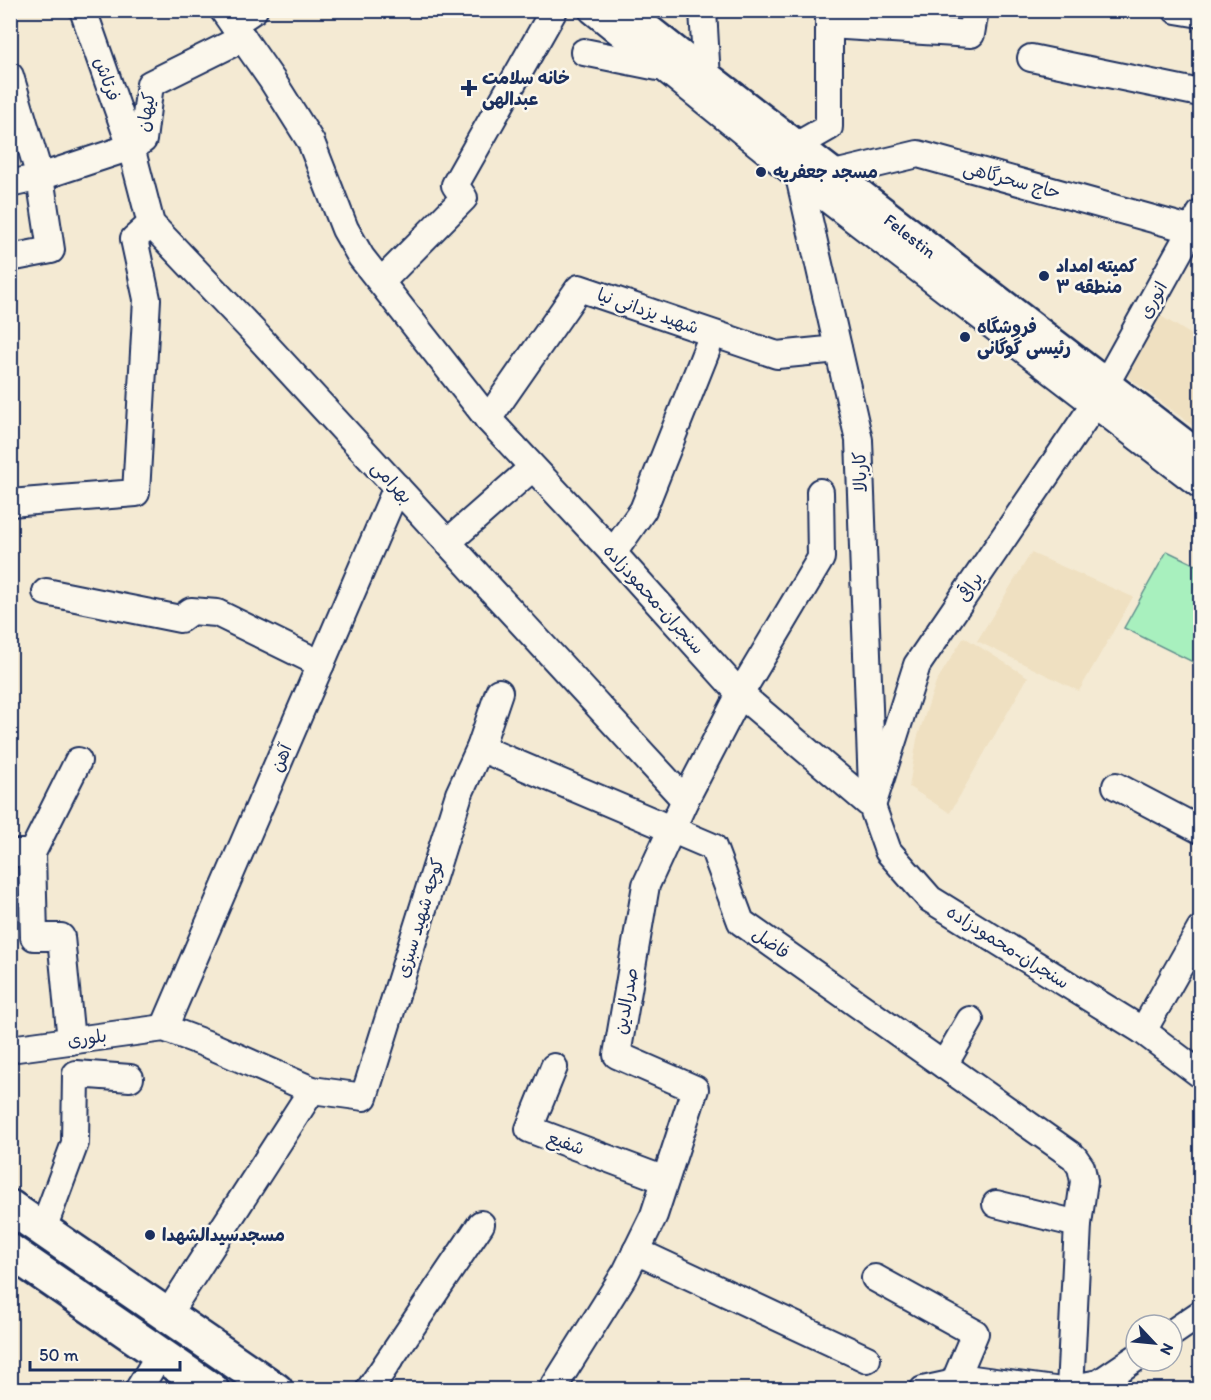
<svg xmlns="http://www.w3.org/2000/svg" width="1211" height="1400" font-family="Itim,'Playpen Sans Arabic',sans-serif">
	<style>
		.built { fill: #efe0c1 }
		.grass { fill: #a8f0be; stroke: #62908e; stroke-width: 1.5 }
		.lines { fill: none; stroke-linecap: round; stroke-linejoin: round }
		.minor-casing { stroke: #1b2f5e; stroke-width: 30 }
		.major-casing { stroke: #1b2f5e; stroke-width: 38 }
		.minor { stroke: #fbf7ec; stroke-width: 26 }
		.major { stroke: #fbf7ec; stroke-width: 33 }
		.poi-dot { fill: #1b2f5e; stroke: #fbf7ec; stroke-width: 2 }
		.labels { text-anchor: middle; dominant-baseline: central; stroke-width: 5; stroke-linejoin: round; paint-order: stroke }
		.poi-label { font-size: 18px; font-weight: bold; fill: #1b2f5e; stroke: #fbf7ec; text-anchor: start }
		.street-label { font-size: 18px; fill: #1b2f5e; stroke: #fbf7ec }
	</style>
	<rect width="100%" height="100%" fill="#f4ead3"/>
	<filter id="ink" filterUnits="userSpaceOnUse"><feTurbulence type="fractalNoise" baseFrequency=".0167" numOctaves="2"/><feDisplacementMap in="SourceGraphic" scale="12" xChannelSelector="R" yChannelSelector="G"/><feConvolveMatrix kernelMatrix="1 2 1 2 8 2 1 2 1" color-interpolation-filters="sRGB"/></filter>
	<g filter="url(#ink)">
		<g class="built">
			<polygon points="1151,310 1200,340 1200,422 1197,429 1119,370"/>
			<polygon points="1031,553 1133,597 1079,691 977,641"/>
			<polygon points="964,637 1028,677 950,813 909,787 917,739 936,682"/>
		</g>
		<polygon class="grass" points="1167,551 1200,567 1200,663 1199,665 1124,628"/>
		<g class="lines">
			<g class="minor-casing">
				<g id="minor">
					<polyline points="83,10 131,147 151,224 252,330 685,800"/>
					<polyline points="223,10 272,80 311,142 345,229 361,257 488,419 613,553 740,694 872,806 888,851 930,899 1143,1031 1200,1074"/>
					<polyline points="592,10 800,178 1200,485"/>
					<polyline points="703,10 707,79"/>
					<polyline points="1176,10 1200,14"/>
					<polyline points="233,24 254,10"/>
					<polyline points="829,25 971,34 975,10"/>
					<polyline points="584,52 658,67"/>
					<polyline points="1031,58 1200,93"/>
					<polyline points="10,76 40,177 51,250 10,258"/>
					<polyline points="794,147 829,127 829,10"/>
					<polyline points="798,172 859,440 872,788"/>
					<polyline points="830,175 918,154 1193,230"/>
					<polyline points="10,184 40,177 131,147 143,140 150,84 243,38"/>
					<polyline points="381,282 464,198 455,185 554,10"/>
					<polyline points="488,419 579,288 777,355 838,349"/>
					<polyline points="10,503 136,493 147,299 134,239 151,224"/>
					<polyline points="448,542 532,468"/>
					<polyline points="613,553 643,510 707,349"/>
					<polyline points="46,592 180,619 191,611 217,613 321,664"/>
					<polyline points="480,748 713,847 741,922 1074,1157 1081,1167 1084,1181 1078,1224 1070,1390"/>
					<polyline points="1116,786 1200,830"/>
					<polyline points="872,806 917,665 1094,405 1200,214"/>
					<polyline points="10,853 32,853 78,761"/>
					<polyline points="32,853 34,937 61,937 71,1041"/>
					<polyline points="164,1028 397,487"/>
					<polyline points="1143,1031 1200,930"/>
					<polyline points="10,1049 164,1028 212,1046 312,1090 364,1097 459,794 480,748 499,692"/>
					<polyline points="944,1065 970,1020"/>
					<polyline points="554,1067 529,1129 665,1180"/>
					<polyline points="996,1204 1078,1224"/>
					<polyline points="43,1229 75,1143 76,1074 130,1078"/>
					<polyline points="636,1251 867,1359"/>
					<polyline points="875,1278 975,1333 954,1383"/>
					<polyline points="168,1314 312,1090"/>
					<polyline points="1172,1333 1200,1314"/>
					<polyline points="138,1390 160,1354"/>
					<polyline points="369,1390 481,1224"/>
					<polyline points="552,1390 626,1272 654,1215 695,1089 617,1055 646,885 685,800 740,694 821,558 820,492"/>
					<polyline points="923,1390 973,1379 1054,1390"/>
					<polyline points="1063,1390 1099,1383 1136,1358"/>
				</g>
			</g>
			<g class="major-casing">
				<g id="major">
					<polyline points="620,10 707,79 1200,459"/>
					<polyline points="10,1207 276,1390"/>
					<polyline points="10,1251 212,1390"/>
				</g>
			</g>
			<use href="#minor" class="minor"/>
			<use href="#major" class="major"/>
		</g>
	</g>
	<g class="poi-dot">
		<path d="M466 79h6v6h6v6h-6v6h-6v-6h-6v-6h6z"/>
		<circle cx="761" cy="172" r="6"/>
		<circle cx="1044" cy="276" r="6"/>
		<circle cx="965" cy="337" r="6"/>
		<circle cx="150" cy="1235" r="6"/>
	</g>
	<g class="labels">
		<g class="poi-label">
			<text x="482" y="78">خانه سلامت<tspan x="482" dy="21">عبدالهی</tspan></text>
			<text x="773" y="172">مسجد جعفریه</text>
			<text x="1056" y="266">کمیته امداد<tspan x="1056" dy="21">منطقه ۳</tspan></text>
			<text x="977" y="327">فروشگاه<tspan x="977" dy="21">رئیسی گوگانی</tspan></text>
			<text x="162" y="1235">مسجدسیدالشهدا</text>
		</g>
		<g class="street-label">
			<text transform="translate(107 79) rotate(71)">فرتاش</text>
			<text transform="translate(146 112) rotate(-81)">کیهان</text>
			<text transform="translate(1012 180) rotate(15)">حاج سحرگاهی</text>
			<text transform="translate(910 236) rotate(38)">Felestin</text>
			<text transform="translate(1153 300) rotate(-61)">انوری</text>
			<text transform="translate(648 311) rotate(19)">شهید یزدانی نیا</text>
			<text transform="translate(860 472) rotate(-92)">کاربالا</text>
			<text transform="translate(392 482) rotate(47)">بهرامی</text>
			<text transform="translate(970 587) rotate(-56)">یراقی</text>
			<text transform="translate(654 599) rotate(48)">سنجران-محمودزاده</text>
			<text transform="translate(281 758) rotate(-67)">آهن</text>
			<text transform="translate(420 918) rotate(-73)">کوچه شهید سبزی</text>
			<text transform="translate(771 943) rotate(35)">فاضل</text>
			<text transform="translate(1008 947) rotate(32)">سنجران-محمودزاده</text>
			<text transform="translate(626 1001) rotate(-80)">صدرالدین</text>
			<text transform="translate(87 1038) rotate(-8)">بلوری</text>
			<text transform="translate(566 1143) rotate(20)">شفیع</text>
		</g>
	</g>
	<rect width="1211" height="1400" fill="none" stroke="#fbf7ec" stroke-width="36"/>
	<rect x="18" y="18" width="1175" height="1364" fill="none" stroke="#1b2f5e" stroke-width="2" filter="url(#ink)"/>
	<g transform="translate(1154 1343) rotate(116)"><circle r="28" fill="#fbf7ec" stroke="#a1a7b3" stroke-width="1.5"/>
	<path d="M0-4.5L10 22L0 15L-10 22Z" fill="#1b2f5e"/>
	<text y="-9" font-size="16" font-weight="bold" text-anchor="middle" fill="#1b2f5e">N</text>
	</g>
	<path d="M30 1361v9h150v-9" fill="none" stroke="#1b2f5e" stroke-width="3"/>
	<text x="39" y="1361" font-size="18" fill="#1b2f5e" stroke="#fbf7ec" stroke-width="4.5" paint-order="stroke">50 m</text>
</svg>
